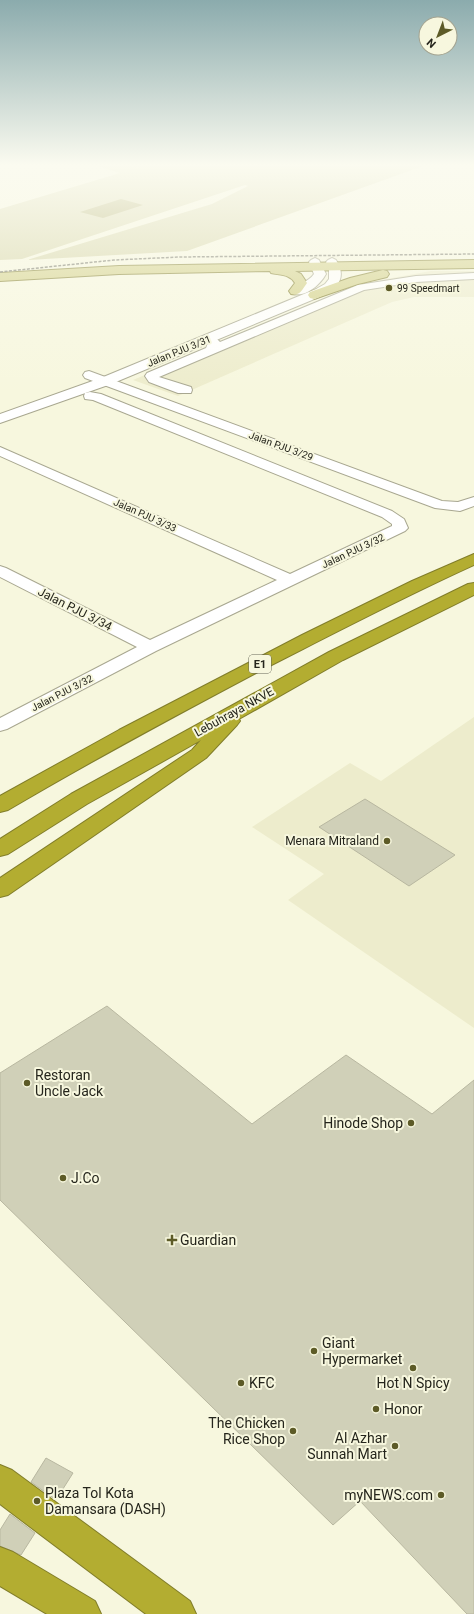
<svg xmlns="http://www.w3.org/2000/svg" width="474" height="1614" font-family="Roboto,sans-serif">
	<style>
		.built { fill: #edeccc }
		.green { fill: #d2d1a1 }
		.water { fill: #a09d54 }
		.building { fill: #d0d0b8; stroke: #b8b7a0 }
		.lines { fill: none; stroke-linecap: round; stroke-linejoin: round }
		.minor-casing { stroke: #a8a790; stroke-width: 2 }
		.tertiary-casing { stroke: #a8a790; stroke-width: 2 }
		.primary-casing { stroke: #817d2a; stroke-width: 2 }
		.motorway-casing { stroke: #817d2a; stroke-width: 2 }
		.minor { fill: #fff; fill-rule: evenodd }
		.tertiary { fill: #fff; fill-rule: evenodd }
		.primary { fill: #d1ce83; fill-rule: evenodd }
		.motorway { fill: #b3ad31; fill-rule: evenodd }
		.rail { stroke: #707061; stroke-width: 1.5; stroke-dasharray: 3 1.5; stroke-linecap: butt }
		.poi-dot { fill: #5d5b27; stroke: #f7f7de; stroke-width: 1.5 }
		.labels { text-anchor: middle; dominant-baseline: central; stroke-width: 4; stroke-linejoin: round; paint-order: stroke }
		.far-poi-label { font-size: 10px; fill: #25251c; stroke: #f7f7de; text-anchor: start }
		.far-street-label { font-size: 10px; fill: #25251c; stroke: #f7f7de }
		.shield { fill: #f7f7de; stroke: #646456; stroke-width: 1 }
		.shield-label { font-size: 11px; font-weight: bold; fill: #25251c }
		.street-label { font-size: 12px; fill: #25251c; stroke: #f7f7de }
		.poi-label { font-size: 12px; fill: #25251c; stroke: #f7f7de; text-anchor: end }
		.near-poi-label { font-size: 14px; fill: #25251c; stroke: #f7f7de; text-anchor: start }
	</style>
	<rect width="100%" height="100%" fill="#f7f7de"/>
	<g class="built">
		<polygon points="431,271 474,271 474,297 414,297 392,302 178,396 133,380 358,284"/>
		<polygon points="474,717 474,1028 288,900 324,874 252,827 350,763 381,781"/>
	</g>
	<polygon class="green" points="98,166 130,166 142,169 133,166 423,166 187,251 27,260 212,204 248,186 245,185 22,259 0,260 0,209 120,173"/>
	<polygon class="water" points="121,199 143,205 103,218 80,212"/>
	<g class="building">
		<polygon points="365,799 455,855 409,886 319,827"/>
		<polygon points="107,1006 252,1124 346,1055 432,1114 474,1080 474,1614 467,1614 360,1501 333,1525 0,1200 0,1073"/>
		<polygon points="46,1458 73,1473 56,1500 31,1482"/>
		<polygon points="10,1514 35,1533 21,1555 0,1546 0,1530"/>
	</g>
	<g class="lines">
		<g class="minor-casing">
			<g id="minor">
				<polygon points="474,273 474,279 416,282 364,290 159,377 191,387 192,390 191,393 178,393 149,382 145,376 147,373 206,348 208,343 205,340 207,337 215,337 220,342 358,285 416,276"/>
				<polygon points="89,371 442,501 458,502 474,497 474,506 460,511 435,508 85,378 83,375 85,372"/>
				<polygon points="90,392 101,394 392,511 404,519 408,528 405,531 156,651 7,729 0,731 0,718 137,647 0,577 0,566 6,568 150,640 277,580 0,456 0,447 290,574 392,526 392,524 382,517 93,400 85,399 84,396 85,393"/>
			</g>
		</g>
		<g class="tertiary-casing">
			<g id="tertiary">
				<path d="M315,258l4,2 7,14c-6,11 -20,23 -33,20l-2,-3c6,-8 17,-8 23,-17l-5,-12 2,-2z"/>
				<path d="M332,258l4,2c10,15 4,27 -12,35l-213,89 -111,39v-9l101,-36 215,-89 9,-5 4,-5v-10l-3,-7 2,-2z"/>
			</g>
		</g>
		<g class="primary-casing">
			<g id="primary">
				<path d="M474,260v8l-179,3 6,3 6,9c-5,7 -7,13 -16,11l-2,-3 6,-8c-5,-9 -15,-8 -24,-10l-1,-2 -151,3 -119,7v-8l119,-7z"/>
				<polygon points="383,270 387,271 389,274 387,277 358,284 314,299 310,298 308,295 310,292 350,278"/>
			</g>
		</g>
		<g class="motorway-casing">
			<g id="motorway">
				<path d="M474,554v11c-75,34 -147,72 -220,109 -83,44 -165,88 -246,136l-8,2v-16l119,-66 183,-95 110,-54z"/>
				<polygon points="474,583 474,595 343,660 239,719 240,721 237,725 206,758 8,895 0,897 0,878 192,750 201,740 87,804 8,854 0,856 0,839 71,794 329,652 468,584"/>
				<polygon points="0,1465 12,1470 190,1601 196,1614 146,1614 17,1517 0,1504"/>
				<polygon points="0,1547 13,1552 95,1601 101,1614 47,1614 0,1586"/>
			</g>
		</g>
		<use href="#minor" class="minor"/>
		<use href="#tertiary" class="tertiary"/>
		<use href="#primary" class="primary"/>
		<use href="#motorway" class="motorway"/>
		<polyline class="rail" points="0,272 114,260 180,257 474,254"/>
	</g>
	<linearGradient id="sky" x2="0" y2="1"><stop stop-color="#8babad"/><stop offset="0.42" stop-color="#fbfbf0"/><stop offset="1" stop-color="#fbfbf0" stop-opacity="0"/></linearGradient>
	<rect width="474" height="392" fill="url(#sky)"/>
	<g class="poi-dot">
		<circle cx="389" cy="288" r="4"/>
		<circle cx="387" cy="841" r="4"/>
		<circle cx="27" cy="1083" r="4"/>
		<circle cx="411" cy="1123" r="4"/>
		<circle cx="63" cy="1178" r="4"/>
		<path d="M170 1234h4v4h4v4h-4v4h-4v-4h-4v-4h4z"/>
		<circle cx="314" cy="1351" r="4"/>
		<circle cx="413" cy="1368" r="4"/>
		<circle cx="241" cy="1383" r="4"/>
		<circle cx="376" cy="1409" r="4"/>
		<circle cx="293" cy="1431" r="4"/>
		<circle cx="395" cy="1446" r="4"/>
		<circle cx="441" cy="1495" r="4"/>
		<circle cx="37" cy="1501" r="4"/>
	</g>
	<g class="labels">
		<g class="far-poi-label">
			<text x="397" y="288">99 Speedmart</text>
		</g>
		<g class="far-street-label">
			<text transform="translate(179 351) rotate(-22)">Jalan PJU 3/31</text>
			<text transform="translate(281 446) rotate(20)">Jalan PJU 3/29</text>
			<text transform="translate(145 515) rotate(24)">Jalan PJU 3/33</text>
			<text transform="translate(353 551) rotate(-25)">Jalan PJU 3/32</text>
			<text transform="translate(62 693) rotate(-27)">Jalan PJU 3/32</text>
		</g>
		<rect class="shield" x="249" y="655" width="22" height="18" rx="3"/>
		<g class="shield-label">
			<text x="260" y="664">E1</text>
		</g>
		<g class="street-label">
			<text transform="translate(75 609) rotate(27)">Jalan PJU 3/34</text>
			<text transform="translate(234 712) rotate(-29)">Lebuhraya NKVE</text>
		</g>
		<g class="poi-label">
			<text x="379" y="841">Menara Mitraland</text>
		</g>
		<g class="near-poi-label">
			<text x="35" y="1075">Restoran<tspan x="35" dy="16">Uncle Jack</tspan></text>
			<text x="403" y="1123" text-anchor="end">Hinode Shop</text>
			<text x="71" y="1178">J.Co</text>
			<text x="180" y="1240">Guardian</text>
			<text x="322" y="1343">Giant<tspan x="322" dy="16">Hypermarket</tspan></text>
			<text x="249" y="1383">KFC</text>
			<text x="413" y="1383" text-anchor="middle">Hot N Spicy</text>
			<text x="384" y="1409">Honor</text>
			<text x="285" y="1423" text-anchor="end">The Chicken<tspan x="285" dy="16">Rice Shop</tspan></text>
			<text x="387" y="1438" text-anchor="end">Al Azhar<tspan x="387" dy="16">Sunnah Mart</tspan></text>
			<text x="45" y="1493">Plaza Tol Kota<tspan x="45" dy="16">Damansara (DASH)</tspan></text>
			<text x="433" y="1495" text-anchor="end">myNEWS.com</text>
		</g>
	</g>
	<g transform="translate(438 36) rotate(222)"><circle r="19" fill="#f7f7de" stroke="#a3a390"/>
	<path d="M0-3L7 15L0 10L-7 15Z" fill="#5d5b27"/>
	<text y="-6" font-size="11" font-weight="bold" text-anchor="middle" fill="#25251c">N</text>
	</g>
</svg>
